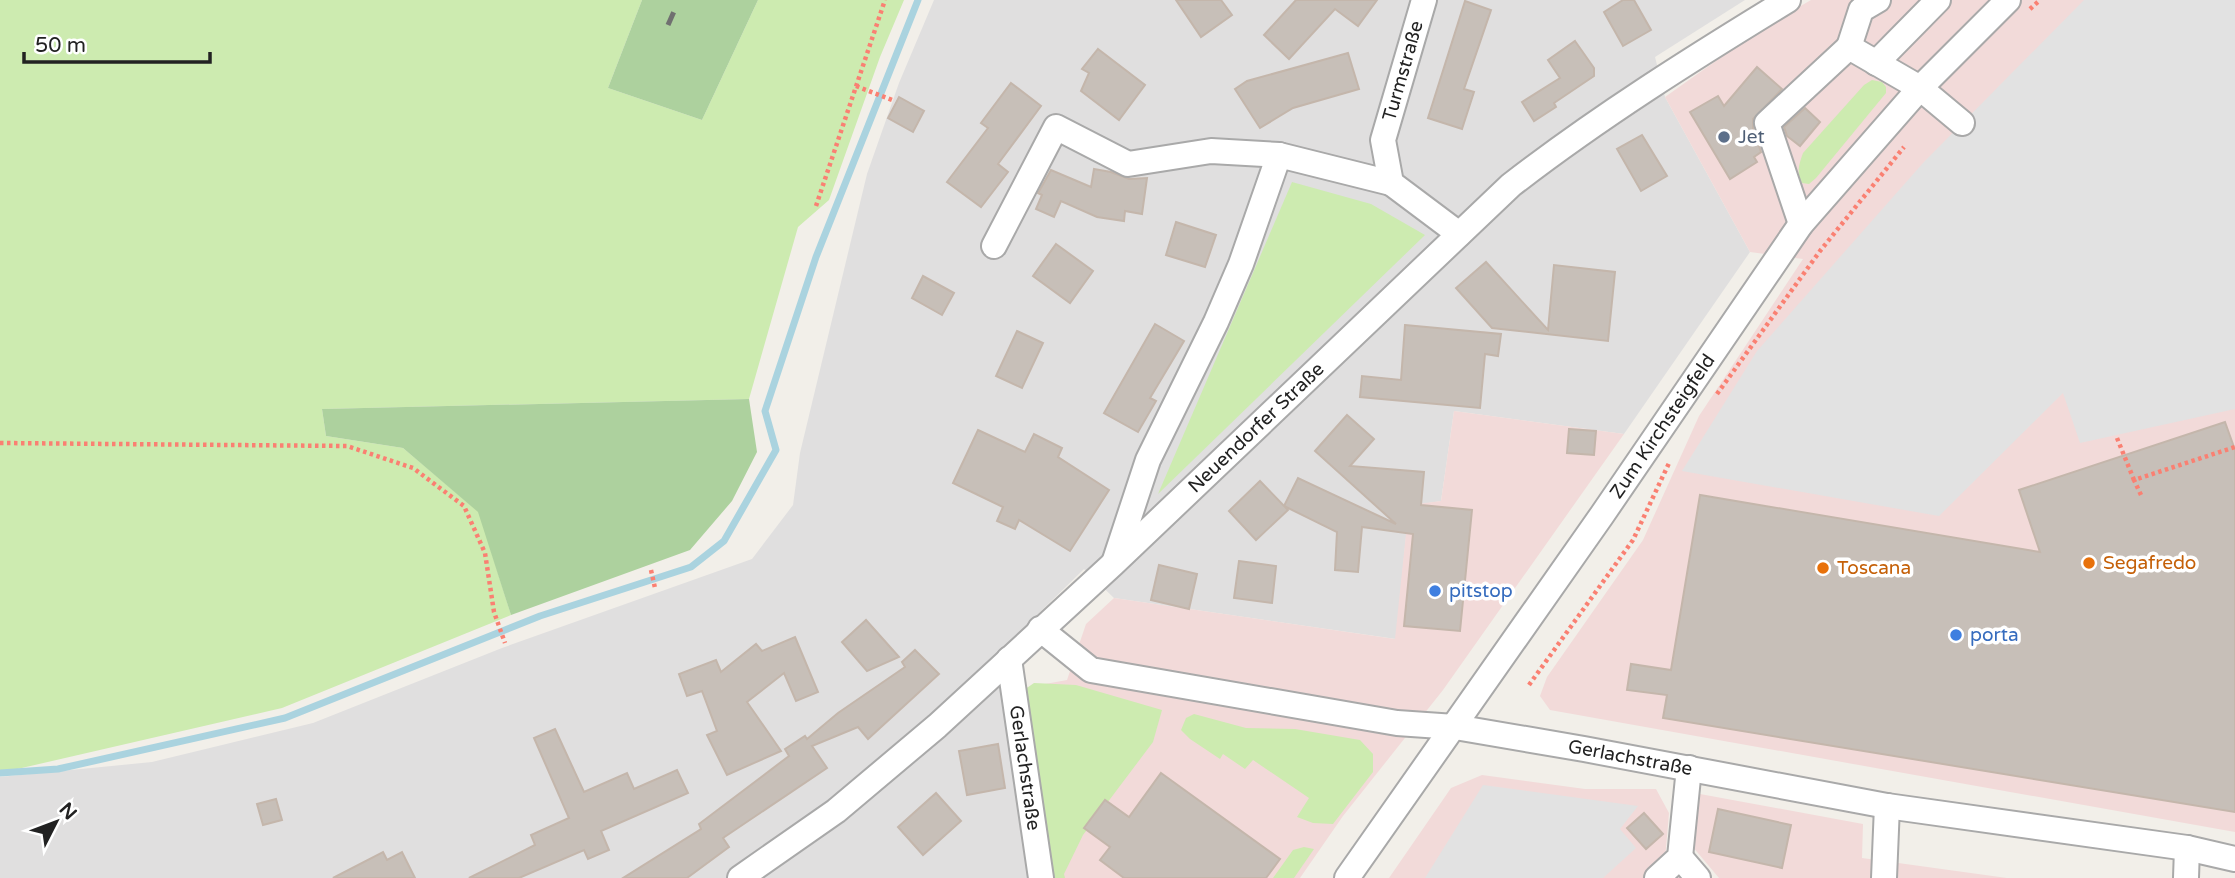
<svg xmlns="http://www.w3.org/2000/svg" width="2235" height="878" font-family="'Varela Round',sans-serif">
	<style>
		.residential { fill: #e0dfdf }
		.commercial { fill: #f2dad9 }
		.grass { fill: #cdebb0 }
		.forest { fill: #add19e }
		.parking { fill: #e2e2e2 }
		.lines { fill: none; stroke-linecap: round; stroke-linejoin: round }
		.stream { stroke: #aad3df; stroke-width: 7 }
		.building { fill: #c7bfb8; stroke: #c4b6ab; stroke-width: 2 }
		.minor-casing { stroke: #a9a9a9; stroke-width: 28 }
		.path { stroke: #fa8072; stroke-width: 4.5; stroke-dasharray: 3.5 3.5; stroke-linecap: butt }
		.minor { stroke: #fff; stroke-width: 24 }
		.rail { stroke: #707070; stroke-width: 5; stroke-dasharray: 14 14; stroke-linecap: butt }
		.service-dot { fill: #5c6f8a; stroke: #fff; stroke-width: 2.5 }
		.food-dot { fill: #e8710a; stroke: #fff; stroke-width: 2.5 }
		.shop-dot { fill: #3f7fe0; stroke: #fff; stroke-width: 2.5 }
		.labels { text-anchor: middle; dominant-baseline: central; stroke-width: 7; stroke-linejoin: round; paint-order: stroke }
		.street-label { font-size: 19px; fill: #222; stroke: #fff }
		.service-label { font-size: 19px; fill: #4e5e75; stroke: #fff; text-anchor: start }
		.food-label { font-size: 19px; fill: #c56008; stroke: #fff; text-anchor: start }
		.shop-label { font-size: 19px; fill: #366cbe; stroke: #fff; text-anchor: start }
	</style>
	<rect width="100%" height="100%" fill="#f2efe9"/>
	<polygon class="residential" points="934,0 1745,0 1655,57 1665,97 1750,252 1624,434 1454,411 1441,501 1409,506 1396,639 1114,598 1084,569 996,655 1032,878 0,878 0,777 152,762 313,723 502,648 752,559 793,505 800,453 867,174 899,83"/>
	<g class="commercial">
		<polygon points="1811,0 2235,0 2235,832 1550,710 1540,696 1547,677 1643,540 1699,416 1803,259 1750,252 1665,97 1761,29"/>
		<polygon points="1454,411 1624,434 1443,690 1343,816 1300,878 1053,878 1023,688 1067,680 1086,624 1114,598 1395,639 1409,505 1441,501"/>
		<polygon points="1482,775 1585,789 1656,789 1669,813 1665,860 1682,878 1389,878 1451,788"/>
		<polygon points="1700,794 1863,824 1862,858 2007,878 1719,878 1692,846"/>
	</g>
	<g class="grass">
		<polygon points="0,0 642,0 608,88 702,120 758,0 904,0 880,57 829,200 798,227 749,399 322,409 326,436 403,448 479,512 511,615 282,708 0,773"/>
		<path d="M1872,80l10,2 4,5v6l-70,85 -7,6 -7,-1c-6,-10 -3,-19 1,-30l61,-68z"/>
		<polygon points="1292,182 1371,204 1425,235 1158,494"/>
		<polygon points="1034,683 1076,685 1162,710 1153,742 1083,835 1064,874 1065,878 1049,878 1021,692"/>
		<polygon points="1194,714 1246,728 1295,729 1360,740 1373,754 1373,772 1333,824 1313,823 1297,817 1309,798 1253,760 1245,769 1223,754 1220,759 1190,739 1181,730 1186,718"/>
		<polygon points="1304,847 1314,849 1294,878 1273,878 1293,850"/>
	</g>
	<g class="forest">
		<polygon points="642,0 758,0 702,120 608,88"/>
		<polygon points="749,399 757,452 732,501 690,550 511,615 478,512 403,448 326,436 322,409"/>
	</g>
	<g class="parking">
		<polygon points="2084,0 2235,0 2235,409 2080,443 2063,393 1939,516 1682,471 1757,351 1923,163"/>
		<polygon points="1483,785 1638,806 1620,829 1636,848 1603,878 1425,878"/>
	</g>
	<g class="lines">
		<polyline class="stream" points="0,773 58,769 285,718 540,616 691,567 724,541 776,450 765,411 816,257 918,0"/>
	</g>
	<g class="building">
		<polygon points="1176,0 1221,0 1232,15 1201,37"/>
		<polygon points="1296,0 1377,0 1358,26 1335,9 1289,59 1264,35"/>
		<polygon points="1623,0 1634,0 1651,30 1623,46 1604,12"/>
		<polygon points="1465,1 1491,10 1464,89 1474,92 1462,129 1428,118"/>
		<polygon points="1575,41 1594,68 1594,76 1554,103 1556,107 1534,121 1522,102 1560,78 1548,60"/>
		<polygon points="1098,49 1145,85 1119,120 1081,91 1089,73 1082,69"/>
		<polygon points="1348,53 1359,89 1293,108 1260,128 1235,89 1247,81"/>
		<polygon points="1757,67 1782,89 1753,119 1753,128 1761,152 1754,157 1757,162 1730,179 1690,112 1718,96 1724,106"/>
		<polygon points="1011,83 1041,106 998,164 1008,172 981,207 947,182 988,128 981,123"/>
		<polygon points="899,97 924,111 913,132 888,118"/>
		<polygon points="1805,108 1820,122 1800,146 1787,136 1784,127"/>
		<polygon points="1642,135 1667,176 1641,191 1617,149"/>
		<polygon points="1094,169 1111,172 1129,179 1147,178 1142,214 1125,211 1124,221 1097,217 1061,201 1054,217 1036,209 1042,195 1038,193 1051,170 1091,187"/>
		<polygon points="1176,222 1216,235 1205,267 1166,255"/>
		<polygon points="1056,244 1093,271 1070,303 1033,276"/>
		<polygon points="1486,262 1548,330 1554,265 1615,272 1608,341 1492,328 1456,288"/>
		<polygon points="923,276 954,293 942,315 912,298"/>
		<polygon points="1155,324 1184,341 1150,398 1156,401 1138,432 1104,413"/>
		<polygon points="1405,325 1501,334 1498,356 1485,354 1480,408 1360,397 1362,376 1401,380"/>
		<polygon points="1017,331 1043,343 1022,388 996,376"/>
		<polygon points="1347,415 1374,439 1350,466 1424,472 1421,505 1472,510 1460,631 1404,626 1413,534 1362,527 1358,572 1335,570 1337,532 1284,506 1298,478 1396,524 1315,451"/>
		<polygon points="2225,422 2235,450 2235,812 1663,718 1667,695 1627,690 1631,664 1671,670 1700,495 2040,552 2019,490"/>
		<polygon points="1569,429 1596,431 1594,455 1567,453"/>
		<polygon points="978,430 1025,452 1034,434 1062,448 1058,457 1109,490 1070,551 1019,520 1015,529 997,521 1003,507 953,483"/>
		<polygon points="1260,481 1288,510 1256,540 1229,511"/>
		<polygon points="1239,561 1276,566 1272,603 1234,598"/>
		<polygon points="1159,565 1197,574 1189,609 1151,600"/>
		<polygon points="866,620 899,657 867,671 842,642"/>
		<polygon points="795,637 818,692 796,701 784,673 747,702 781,751 727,775 707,735 717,731 702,691 687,696 679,674 716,660 721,672 756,644 762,651"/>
		<polygon points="915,650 939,674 868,739 858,727 812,746 827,768 723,838 729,847 687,878 623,878 701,829 699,824 789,756 785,749 805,736 807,739 838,713 905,667 902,662"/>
		<polygon points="555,729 584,792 627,773 634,789 677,770 688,793 601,831 609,850 588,859 584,850 519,878 469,878 535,845 531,835 569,818 534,738"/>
		<polygon points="998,744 1005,788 967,795 959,751"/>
		<polygon points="1161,773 1280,859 1266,878 1124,878 1100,860 1110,847 1084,828 1105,800 1129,817"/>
		<polygon points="936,793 961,821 923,855 898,827"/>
		<polygon points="276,799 282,820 263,825 257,804"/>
		<polygon points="1718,809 1791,825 1782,868 1709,852"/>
		<polygon points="1644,813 1663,834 1646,849 1627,828"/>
		<polygon points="383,852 387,860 402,852 415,878 333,878"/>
	</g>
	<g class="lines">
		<g class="minor-casing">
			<g id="minor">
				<polyline points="1424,0 1383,140 1391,183 1459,234"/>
				<polyline points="1849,47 1861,10 1878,0"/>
				<polyline points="1876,63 1938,0"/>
				<polyline points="1801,224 1767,123 1849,47 1920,88 1962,123"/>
				<polyline points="994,246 1056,127 1128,164 1211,151 1279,155"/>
				<polyline points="1115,560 1148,460 1216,322 1241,264 1279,155 1391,183"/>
				<path id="s1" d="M1040,629l51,41 306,53 58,4 129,22 303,57 300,42 48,11"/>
				<path id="s2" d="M1009,659l32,219"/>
				<polyline points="1680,857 1698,878"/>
				<path id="s3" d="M740,878l96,-67 101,-85 176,-162 398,-379c88,-68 182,-127 277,-185"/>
				<path id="s4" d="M1347,878l255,-363 199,-291 119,-136 88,-88"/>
				<polyline points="1657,878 1680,857 1689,768"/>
				<polyline points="1884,878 1887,806"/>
				<polyline points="2186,878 2187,848"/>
			</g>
		</g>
		<g class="path">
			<polyline points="2030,9 2040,0"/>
			<polyline points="856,86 892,100"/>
			<polyline points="816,206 885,0"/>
			<polyline points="1717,394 1820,251 1904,147"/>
			<polyline points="2117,438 2134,480"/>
			<polyline points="0,443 347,446 413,468 464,506 485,553 494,612 505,643"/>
			<polyline points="2141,495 2134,480 2235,447"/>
			<polyline points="651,570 655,588"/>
			<polyline points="1529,685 1633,540 1670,461"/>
		</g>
		<use href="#minor" class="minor"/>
		<polyline class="rail" points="668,25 679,0"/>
	</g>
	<circle class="service-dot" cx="1724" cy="137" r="7"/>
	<g class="food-dot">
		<circle cx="2089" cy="563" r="7"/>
		<circle cx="1823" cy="568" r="7"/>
	</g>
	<g class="shop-dot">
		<circle cx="1435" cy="591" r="7"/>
		<circle cx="1956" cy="635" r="7"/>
	</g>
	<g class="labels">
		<g class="street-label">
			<text transform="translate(1403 71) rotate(-74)">Turmstraße</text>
			<text stroke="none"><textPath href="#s4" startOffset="551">Zum Kirchsteigfeld</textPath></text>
			<text stroke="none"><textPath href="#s3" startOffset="686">Neuendorfer Straße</textPath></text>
			<text stroke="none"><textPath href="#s1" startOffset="612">Gerlachstraße</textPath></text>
			<text stroke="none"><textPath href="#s2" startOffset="110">Gerlachstraße</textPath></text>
		</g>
		<g class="service-label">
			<text x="1738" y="137">Jet</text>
		</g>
		<g class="food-label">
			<text x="2103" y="563">Segafredo</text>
			<text x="1837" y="568">Toscana</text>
		</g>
		<g class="shop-label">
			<text x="1449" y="591">pitstop</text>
			<text x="1970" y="635">porta</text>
		</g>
	</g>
	<g transform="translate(56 822) rotate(48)" stroke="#ffffff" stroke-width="5" paint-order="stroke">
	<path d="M0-5L12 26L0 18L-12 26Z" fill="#222222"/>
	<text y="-10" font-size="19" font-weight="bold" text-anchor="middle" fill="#222222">N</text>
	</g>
	<path d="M24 52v10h186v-10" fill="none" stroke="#222222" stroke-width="3.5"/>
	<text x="35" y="52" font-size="21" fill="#222222" stroke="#ffffff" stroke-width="5" paint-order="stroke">50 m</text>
</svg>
